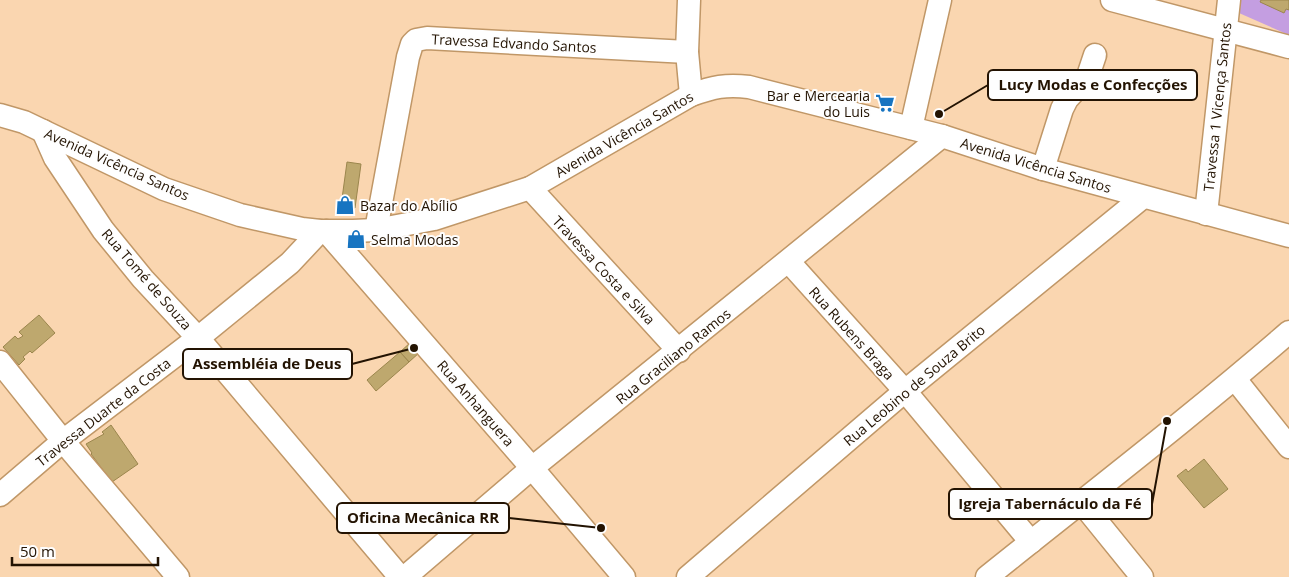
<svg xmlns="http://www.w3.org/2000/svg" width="1289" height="577" font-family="'Open Sans',sans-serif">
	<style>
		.pitch { fill: #c49ee1 }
		.building { fill: #bea86e; stroke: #9b864d }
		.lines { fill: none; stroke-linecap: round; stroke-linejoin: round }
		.street-casing { stroke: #c09767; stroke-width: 25 }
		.street { stroke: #fff; stroke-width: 22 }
		.labels { text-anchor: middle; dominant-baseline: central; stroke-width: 4; stroke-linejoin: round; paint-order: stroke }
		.street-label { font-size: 14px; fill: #231302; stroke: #fefefe }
		.poi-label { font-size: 14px; fill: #231302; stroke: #fefefe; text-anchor: start }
		.leader { fill: none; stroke: #231302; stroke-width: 2 }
		.callout-dot { fill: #231302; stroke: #fefefe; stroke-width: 2 }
		.callout { fill: #fefefe; stroke: #231302; stroke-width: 2 }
		.callout-label { font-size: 15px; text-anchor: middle; font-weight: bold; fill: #231302 }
	</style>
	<rect width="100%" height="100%" fill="#fad6b0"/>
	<polygon class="pitch" points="1240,0 1289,0 1289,35 1239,13"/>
	<g class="building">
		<polygon points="1261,0 1289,0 1289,10 1286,9 1284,13 1260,2"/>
		<polygon points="347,162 361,164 355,208 341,206"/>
		<polygon points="39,315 55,333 32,353 30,351 23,357 25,359 19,365 3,347 15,336 18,339 23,336 19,332"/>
		<polygon points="411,342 420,352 409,362 400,352"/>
		<polygon points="400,352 409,362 376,391 367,380"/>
		<polygon points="111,425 138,464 112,482 91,454 92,453 86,444 104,434 102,432"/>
		<polygon points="1204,459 1228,489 1204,508 1177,476 1186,469 1188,472"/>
	</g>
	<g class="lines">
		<g class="street-casing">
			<g id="street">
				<polyline points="689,0 687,52 691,95"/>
				<polyline points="1112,0 1289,47"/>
				<path d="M0,115l24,7 140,67 76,26 62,14 18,2h33l23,-1 58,-11 96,-31 161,-93c22,-8 35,-11 58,-8l193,49 101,33 246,67"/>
				<polyline points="911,128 940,0"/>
				<polyline points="43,131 55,158 103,230 143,279 198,338 400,577"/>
				<polyline points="1043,169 1062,109 1067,99 1088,76 1095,55"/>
				<polyline points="530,188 679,351"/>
				<polyline points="1206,214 1229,0"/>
				<polyline points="376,230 408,57 412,44 416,40 427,38 687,52"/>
				<polyline points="326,231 532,468 624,577"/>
				<polyline points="789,262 905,391 1031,542"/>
				<polyline points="0,362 63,441 178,577"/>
				<polyline points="1235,379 1289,447"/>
				<polyline points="0,495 63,441 198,338 290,263 320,231"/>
				<polyline points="1082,503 1142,577"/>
				<polyline points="405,577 532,468 942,136"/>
				<polyline points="688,577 905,391 1143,197"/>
				<path d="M987,577c101,-81 204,-160 302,-245"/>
			</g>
		</g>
		<use href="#street" class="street"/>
	</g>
	<defs>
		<g id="supermarket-bare" transform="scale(1.5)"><path d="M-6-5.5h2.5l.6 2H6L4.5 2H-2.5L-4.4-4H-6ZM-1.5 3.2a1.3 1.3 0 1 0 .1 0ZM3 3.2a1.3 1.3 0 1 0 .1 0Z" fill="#1774c1" stroke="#fefefe" stroke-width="2.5" paint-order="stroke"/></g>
		<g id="shop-bare" transform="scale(1.5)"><path d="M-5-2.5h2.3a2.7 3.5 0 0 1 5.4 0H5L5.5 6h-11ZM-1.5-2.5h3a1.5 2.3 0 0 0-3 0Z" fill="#1774c1" stroke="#fefefe" stroke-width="2.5" paint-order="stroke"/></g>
	</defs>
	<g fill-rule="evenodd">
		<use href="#supermarket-bare" x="885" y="103"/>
		<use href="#shop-bare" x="345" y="205"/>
		<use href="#shop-bare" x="356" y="239"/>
	</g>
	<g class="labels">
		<g class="street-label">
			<text transform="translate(514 43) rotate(3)">Travessa Edvando Santos</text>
			<text transform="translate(1217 107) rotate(-84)">Travessa 1 Vicença Santos</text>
			<text transform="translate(624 134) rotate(-30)">Avenida Vicência Santos</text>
			<text transform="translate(117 164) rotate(24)">Avenida Vicência Santos</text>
			<text transform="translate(1036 165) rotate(17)">Avenida Vicência Santos</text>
			<text transform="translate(604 270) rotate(47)">Travessa Costa e Silva</text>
			<text transform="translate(147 279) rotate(49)">Rua Tomé de Souza</text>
			<text transform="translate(852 333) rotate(48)">Rua Rubens Braga</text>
			<text transform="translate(673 356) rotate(-39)">Rua Graciliano Ramos</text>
			<text transform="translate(914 385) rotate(-40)">Rua Leobino de Souza Brito</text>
			<text transform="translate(476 403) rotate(49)">Rua Anhanguera</text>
			<text transform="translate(103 412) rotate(-38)">Travessa Duarte da Costa</text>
		</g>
		<g class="poi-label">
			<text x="870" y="95" text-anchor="end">Bar e Mercearia<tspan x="870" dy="16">do Luis</tspan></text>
			<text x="360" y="205">Bazar do Abílio</text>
			<text x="371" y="239">Selma Modas</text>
		</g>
	</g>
	<path class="leader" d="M939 114L988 85M414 348L352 364M1167 421L1152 504M601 528L509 518"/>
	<g class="callout-dot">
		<circle cx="939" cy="114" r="5"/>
		<circle cx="414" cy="348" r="5"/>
		<circle cx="1167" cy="421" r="5"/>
		<circle cx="601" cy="528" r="5"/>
	</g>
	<g class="callout">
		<rect x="988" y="70" width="209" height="30" rx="5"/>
		<rect x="183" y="349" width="169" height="30" rx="5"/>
		<rect x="949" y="489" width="203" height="30" rx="5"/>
		<rect x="337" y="503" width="172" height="30" rx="5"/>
	</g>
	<g class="callout-label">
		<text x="1093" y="90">Lucy Modas e Confecções</text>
		<text x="267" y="369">Assembléia de Deus</text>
		<text x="1050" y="509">Igreja Tabernáculo da Fé</text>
		<text x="423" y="523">Oficina Mecânica RR</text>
	</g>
	<path d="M12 557v8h146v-8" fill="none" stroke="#231302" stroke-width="2.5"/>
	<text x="20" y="557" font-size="15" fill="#231302" stroke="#fefefe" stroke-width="4" paint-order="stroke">50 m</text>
</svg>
